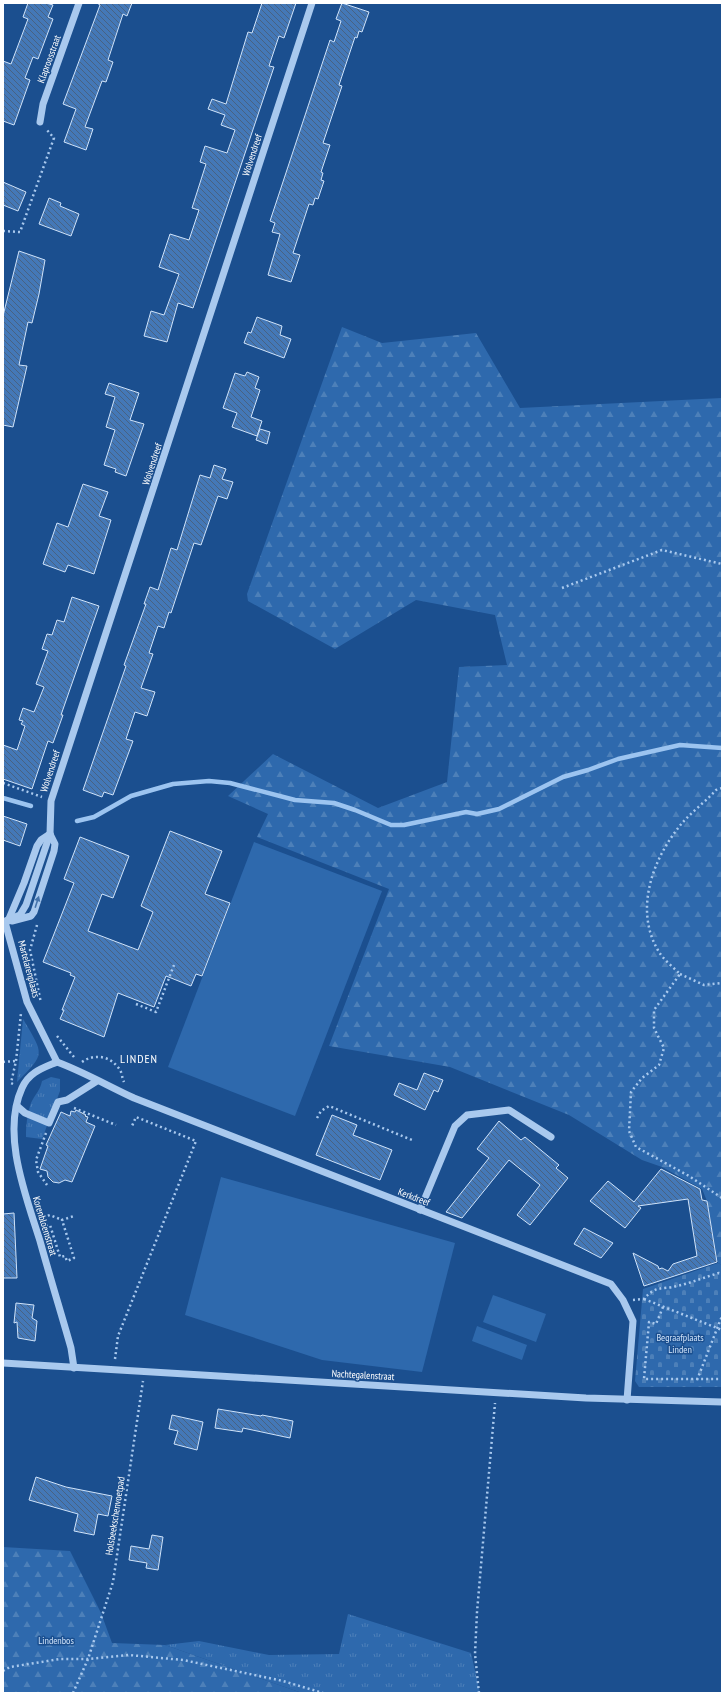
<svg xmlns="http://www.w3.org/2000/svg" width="725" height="1696" font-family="'PT Sans Narrow',sans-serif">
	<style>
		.grass { fill: url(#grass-tufts) }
		.forest { fill: url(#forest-firs) }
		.cemetery { fill: url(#cemetery-stones) }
		.garden { fill: #2e69ad }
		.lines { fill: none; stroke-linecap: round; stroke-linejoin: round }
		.stream { stroke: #9cc4f0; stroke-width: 4.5 }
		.building { fill: url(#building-back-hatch); stroke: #cfe3fa }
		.path { stroke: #a9c9ee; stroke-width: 2.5; stroke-dasharray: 2 3; stroke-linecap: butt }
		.minor { stroke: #a9c9ee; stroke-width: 7 }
		.oneway { fill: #4674ac }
		.labels { text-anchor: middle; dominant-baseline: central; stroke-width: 3; stroke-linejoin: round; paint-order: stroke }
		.street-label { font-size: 10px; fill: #fff; stroke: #1b4f8f }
		.park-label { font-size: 10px; fill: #cfe3fa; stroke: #1b4f8f }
		.quarter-label { font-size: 12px; letter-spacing: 1px; fill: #fff; stroke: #1b4f8f }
	</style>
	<defs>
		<pattern id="grass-tufts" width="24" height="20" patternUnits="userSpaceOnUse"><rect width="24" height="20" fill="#2e69ad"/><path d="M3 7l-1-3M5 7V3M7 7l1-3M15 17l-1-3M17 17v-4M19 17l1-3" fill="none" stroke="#4d80b9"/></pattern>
		<pattern id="forest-firs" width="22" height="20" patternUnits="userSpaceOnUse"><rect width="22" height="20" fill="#2e69ad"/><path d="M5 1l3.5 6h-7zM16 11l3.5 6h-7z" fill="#4d80b9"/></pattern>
		<pattern id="cemetery-stones" width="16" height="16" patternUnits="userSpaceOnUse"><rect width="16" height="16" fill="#2e69ad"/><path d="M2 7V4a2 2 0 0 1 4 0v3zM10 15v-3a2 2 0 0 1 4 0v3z" fill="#4d80b9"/></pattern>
		<pattern id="building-back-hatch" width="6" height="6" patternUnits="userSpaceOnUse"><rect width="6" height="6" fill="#4478b7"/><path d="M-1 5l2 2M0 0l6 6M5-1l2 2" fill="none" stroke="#486282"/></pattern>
	</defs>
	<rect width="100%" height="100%" fill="#1b4f8f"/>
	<g class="grass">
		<path d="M23,1019c21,36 23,34 -6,63z"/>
		<path d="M51,1077l9,2v12l-18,48 -16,-2c0,-12 1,-22 5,-34 4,-9 9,-12 11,-22z"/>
		<polygon points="348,1614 471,1653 480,1693 302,1693 165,1645 199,1641 269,1655 339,1654"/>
	</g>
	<g class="forest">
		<polygon points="342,327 382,343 476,333 520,408 722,398 722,1265 718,1263 707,1201 702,1189 662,1167 642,1160 569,1115 450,1067 329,1046 389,889 257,837 268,814 228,796 273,754 378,808 447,782 459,667 507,665 495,615 416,600 335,649 248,601 247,594"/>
		<polygon points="3,1547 70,1551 101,1613 112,1643 165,1645 302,1693 3,1693"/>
	</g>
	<polygon class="cemetery" points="718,1263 722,1265 722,1387 639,1387 635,1381 643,1289"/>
	<g class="garden">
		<polygon points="254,842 382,891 295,1116 168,1067"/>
		<polygon points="221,1177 455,1243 422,1372 322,1360 185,1315"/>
		<polygon points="493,1295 546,1314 536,1342 483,1322"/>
		<polygon points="477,1326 527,1345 522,1360 472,1341"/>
	</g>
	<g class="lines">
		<g class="stream">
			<polyline points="3,798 31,806"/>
			<polyline points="77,821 94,817 131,796 173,784 209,781 230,783 295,800 334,803 355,810 391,825 404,825 466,812 477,814 499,809 563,777 588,770 618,759 680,745 722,748"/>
		</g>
	</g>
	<g class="building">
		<polygon points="28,3 46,3 53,5 48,17 53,19 38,59 33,57 25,78 30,80 14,125 3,121 3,61 11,64 28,19 23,17"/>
		<polygon points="97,3 132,3 127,16 123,14 108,60 113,62 106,82 102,81 85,127 93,129 86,150 64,142 76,109 63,104 100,5"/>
		<polygon points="262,3 296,3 284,38 279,36 269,66 274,67 193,308 178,303 167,342 144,336 151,311 164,315 179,274 159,267 170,234 189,240 199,210 192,208 206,164 200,162 205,146 227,153 235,130 221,125 225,115 208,109 212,99 226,104 248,32 252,33"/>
		<polygon points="342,3 369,12 362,32 359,31 357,38 355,37 339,85 342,86 323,143 330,145 321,172 323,173 321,180 324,181 318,199 315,198 313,205 309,204 293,253 300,255 291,282 268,275 280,234 272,232 275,223 270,221 330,40 334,42 341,21 336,19"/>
		<polygon points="3,182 26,192 18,211 3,205"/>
		<polygon points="49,198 61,203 60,206 79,214 71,236 39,224"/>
		<polygon points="19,251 45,260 39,294 32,323 28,322 19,365 27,366 13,427 3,425 3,316"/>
		<polygon points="257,317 282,326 280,335 291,339 284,358 244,343 248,332 251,333"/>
		<polygon points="247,372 259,377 255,388 260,390 251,417 262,421 257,436 232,427 237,413 223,408 235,373 245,376"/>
		<polygon points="109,383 139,393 130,420 144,424 126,476 115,472 116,469 104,465 115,430 106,427 115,397 105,394"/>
		<polygon points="260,429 270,432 267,444 256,440"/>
		<polygon points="214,465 226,469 222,479 233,482 227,499 218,496 201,545 194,543 171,613 169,612 164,628 158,626 149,653 153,654 141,688 155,692 147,716 135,712 126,739 133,741 113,795 104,792 102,797 83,790 126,666 124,665 146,604 144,604 150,587 158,590 171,548 177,550 200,475 210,478"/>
		<polygon points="83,484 108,492 99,516 111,520 94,574 68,565 65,572 43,564 57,523 68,527"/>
		<polygon points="72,597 99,606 61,715 63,715 53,743 48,741 32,789 3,779 3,745 17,750 25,726 21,724 23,721 19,720 23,708 34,712 44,687 36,684 48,651 42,649 47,634 52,635 57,620 64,622"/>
		<polygon points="3,816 27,824 20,846 3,840"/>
		<polygon points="170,831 222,851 205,894 230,903 202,976 196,974 191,986 166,976 154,1007 118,993 104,1037 60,1019 64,1010 62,1010 75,977 70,975 71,973 43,962 74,883 64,879 80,837 129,856 113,898 102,894 88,931 138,950 153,912 141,906"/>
		<polygon points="424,1073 443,1080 438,1092 434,1090 425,1110 394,1095 399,1083 417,1090"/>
		<polygon points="76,1110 86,1115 85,1116 88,1117 86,1122 95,1126 72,1182 65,1180 59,1183 53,1182 48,1177 47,1171 40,1169 48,1146 46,1145 61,1112 70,1116 71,1111 75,1112"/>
		<polygon points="332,1115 357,1125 353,1135 392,1150 380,1180 316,1155"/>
		<polygon points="499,1121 521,1140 525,1137 559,1165 556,1168 568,1178 530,1225 517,1215 540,1185 509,1160 462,1218 446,1212 489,1158 477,1149"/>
		<polygon points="661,1169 700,1189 702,1200 707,1201 717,1262 644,1286 633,1253 658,1266 659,1269 662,1268 668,1271 673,1264 697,1256 688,1199 638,1206 641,1208 625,1228 590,1201 608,1181 634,1202"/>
		<polygon points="14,1213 17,1278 3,1278 3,1214"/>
		<polygon points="584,1228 613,1243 601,1258 574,1244"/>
		<polygon points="16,1303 34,1305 32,1318 37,1321 35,1341 18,1338 17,1322 14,1323"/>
		<polygon points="218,1409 261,1416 262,1415 293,1421 290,1438 243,1428 242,1432 215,1428"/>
		<polygon points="172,1415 203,1422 197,1450 174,1444 178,1431 169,1429"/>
		<polygon points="36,1477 66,1487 112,1496 108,1516 98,1514 94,1535 74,1531 78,1514 29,1500"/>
		<polygon points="152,1535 163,1537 158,1570 146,1568 147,1563 129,1560 131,1546 149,1549"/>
	</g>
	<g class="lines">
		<g class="path">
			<polyline points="3,231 20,232 54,138 46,129"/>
			<polyline points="562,588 662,550 722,564"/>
			<polyline points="3,783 42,797"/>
			<path d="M722,788l-6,2c-10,11 -23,21 -33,32 -30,35 -50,88 -24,130 5,8 14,15 21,22l-26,36v18l10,20 -5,17 -17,13 -11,14 -2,39 7,16 53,29 33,22"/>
			<polyline points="37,925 30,950 41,1003"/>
			<polyline points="680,974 704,985 722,983"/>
			<polyline points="136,1004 156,1012 174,965"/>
			<polyline points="57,1036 74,1057"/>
			<polyline points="3,1062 16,1061"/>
			<path d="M82,1062c13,-9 29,-6 38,8 2,3 2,8 4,12"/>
			<polyline points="13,1084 11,1083 16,1061 21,1013"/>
			<polyline points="74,1108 116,1125"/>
			<polyline points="317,1118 321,1111 329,1106 412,1140"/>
			<polyline points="46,1133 36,1160 38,1172 47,1185"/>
			<polyline points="43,1217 50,1215 62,1220"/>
			<polyline points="46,1226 50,1225 60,1257 65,1256 67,1261 74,1258 62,1220 74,1216"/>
			<polyline points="644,1299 722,1330"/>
			<path d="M633,1300l11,-1c12,-14 17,-9 33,-13 14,-3 28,-9 42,-13l3,1"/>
			<polyline points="663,1307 656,1324 649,1322 644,1379 722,1379"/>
			<polyline points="115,1359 118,1336 196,1141 136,1117 132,1126"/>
			<polyline points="697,1380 722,1316"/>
			<polyline points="3,1671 10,1667 60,1659 88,1659 129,1655 183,1660 283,1681 323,1693"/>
			<polyline points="73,1693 88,1659 113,1582 143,1381"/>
			<polyline points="479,1693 475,1654 477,1612 495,1403"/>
		</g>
		<g class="minor">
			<polyline points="40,122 43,104 79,3"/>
			<polyline points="8,921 24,883 37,846 41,840 50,834"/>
			<polyline points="12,921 31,916 34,912 54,851 55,844 50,834"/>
			<polyline points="3,922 20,915 26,905 50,834 51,801 312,3"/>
			<path d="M5,922l22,80 30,60c27,10 51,24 77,36l477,186 12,16 10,21 -6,79"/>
			<path d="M57,1062c-14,6 -28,10 -35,26 -21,46 4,108 18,153 10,36 21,72 31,107l3,20"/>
			<polyline points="17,1106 25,1113 49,1123 58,1102 67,1100 97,1081"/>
			<polyline points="420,1210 455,1126 467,1115 509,1110 551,1137"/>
			<polyline points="3,1363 586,1398 722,1402"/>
		</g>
	</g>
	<defs><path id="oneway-solid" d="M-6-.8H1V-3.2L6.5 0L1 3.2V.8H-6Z"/></defs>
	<use class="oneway" href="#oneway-solid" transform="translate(37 902) rotate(-72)"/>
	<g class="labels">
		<g class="street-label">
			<text transform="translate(49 59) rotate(-70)">Klaproosstraat</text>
			<text transform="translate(252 155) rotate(-72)">Wolvendreef</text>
			<text transform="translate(152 464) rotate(-72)">Wolvendreef</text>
			<text transform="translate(50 771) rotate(-72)">Wolvendreef</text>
			<text transform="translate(29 969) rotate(75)">Martelarenplaats</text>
			<text transform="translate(414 1197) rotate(21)">Kerkdreef</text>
			<text transform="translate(45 1226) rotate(73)">Korenbloemstraat</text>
			<text transform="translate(363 1375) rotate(3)">Nachtegalenstraat</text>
			<text transform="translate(115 1516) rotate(-81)">Holsbeekschenvoetpad</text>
		</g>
		<g class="park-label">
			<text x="680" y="1337">Begraafplaats<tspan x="680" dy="12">Linden</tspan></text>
			<text x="56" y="1640">Lindenbos</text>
		</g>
		<g class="quarter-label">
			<text x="139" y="1058">LINDEN</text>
		</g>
	</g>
	<rect width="725" height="1696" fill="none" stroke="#ffffff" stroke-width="8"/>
</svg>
